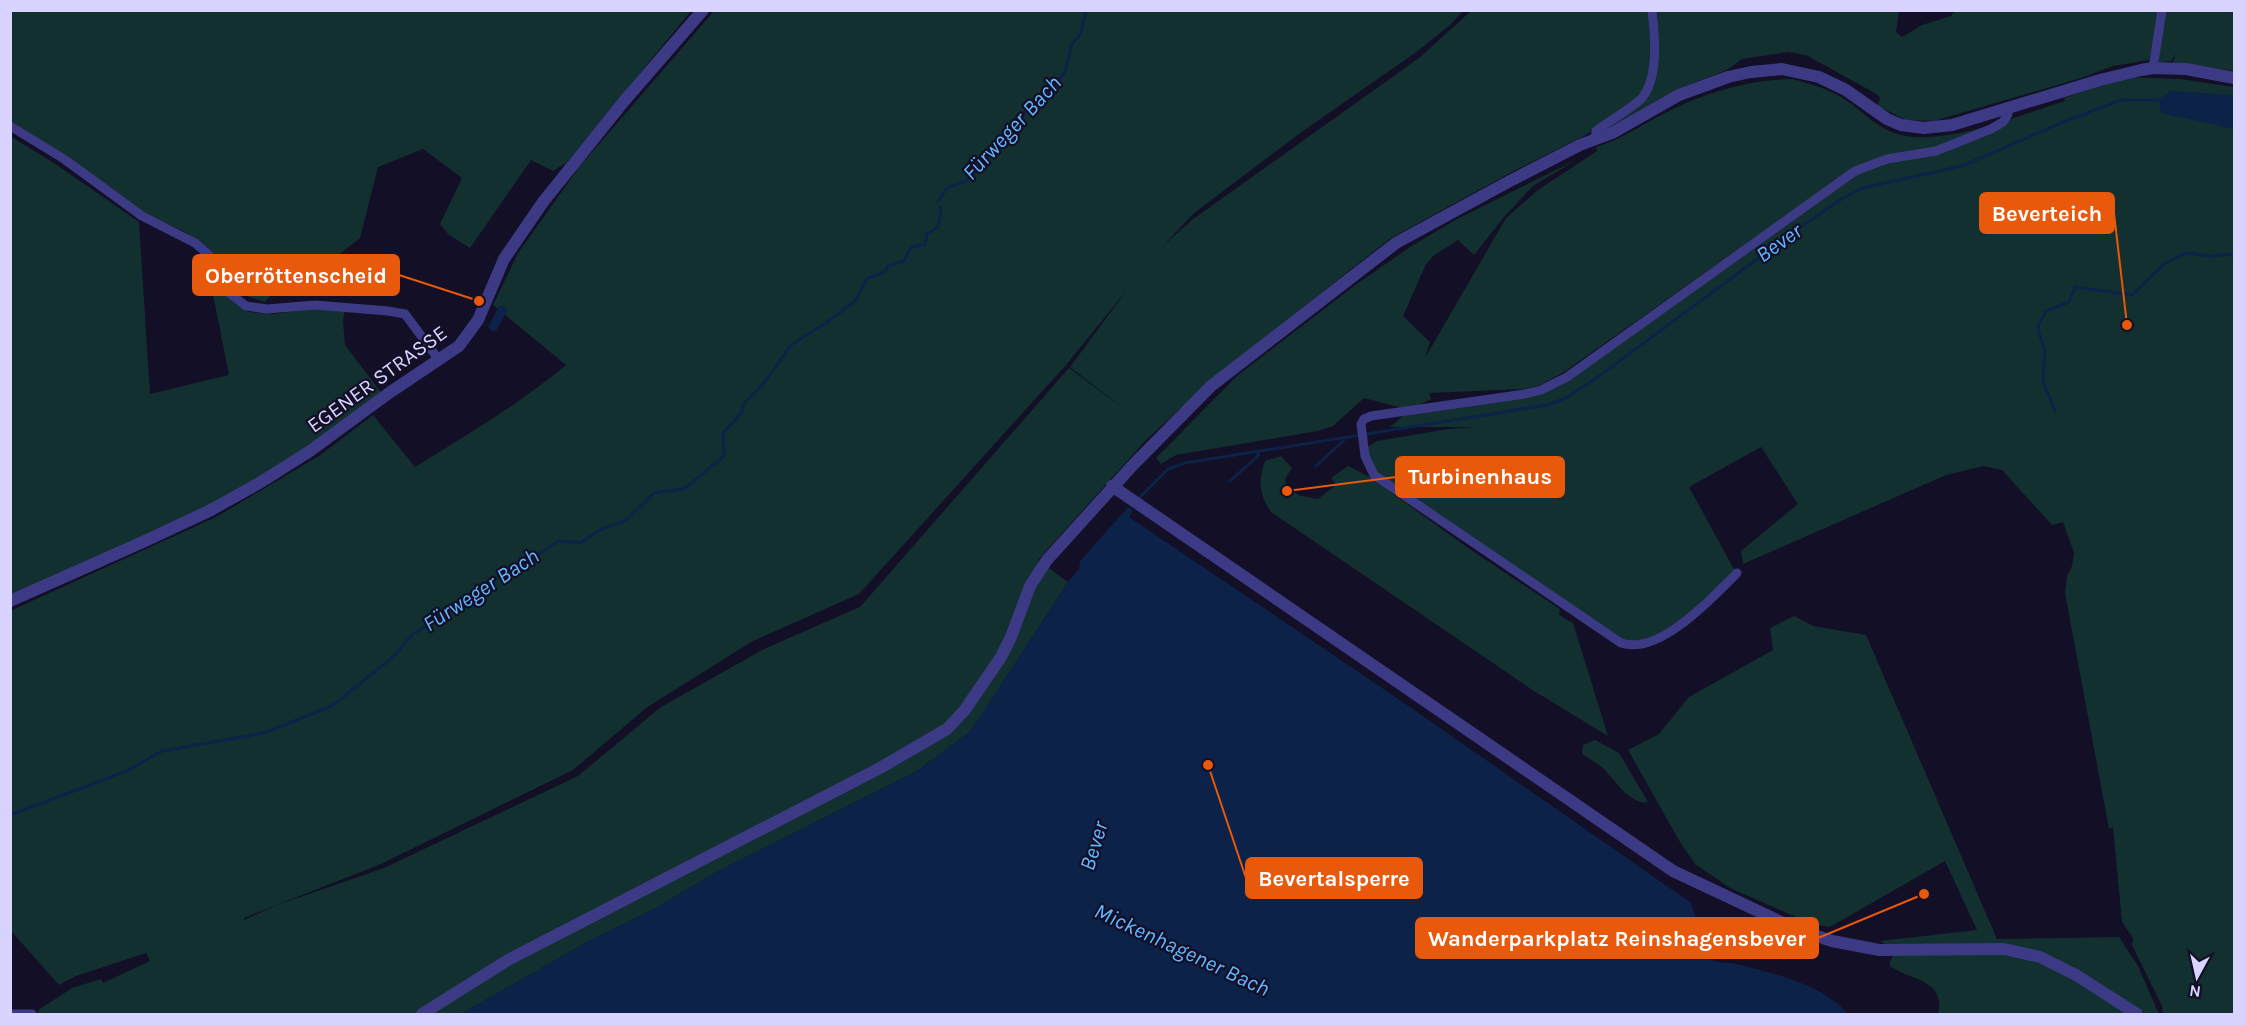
<svg xmlns="http://www.w3.org/2000/svg" width="2245" height="1025" font-family="Karla,sans-serif">
	<style>
		.green { fill: #12302f; fill-rule: evenodd }
		.water { fill: #0c2248 }
		.lines { fill: none; stroke-linecap: round; stroke-linejoin: round }
		.stream { stroke: #0c2248; stroke-width: 3 }
		.minor { stroke: #3d3a85; stroke-width: 9 }
		.tertiary { stroke: #3d3a85; stroke-width: 12 }
		.labels { text-anchor: middle; dominant-baseline: central; stroke-width: 4.5; stroke-linejoin: round; paint-order: stroke }
		.street-label { font-size: 21px; fill: #d9d4ff; stroke: #130f26 }
		.water-label { font-size: 22px; font-style: italic; fill: #62b6ff; stroke: #130f26 }
		.leader { fill: none; stroke: #e8590c; stroke-width: 2 }
		.callout-dot { fill: #e8590c; stroke: #130f26; stroke-width: 2 }
		.callout { fill: #e8590c; stroke: #e8590c; stroke-width: 2 }
		.callout-label { font-size: 22px; text-anchor: middle; font-weight: bold; fill: #fff }
	</style>
	<rect width="100%" height="100%" fill="#130f26"/>
	<g class="green">
		<polygon points="10,11 691,11 566,163 553,171 531,160 470,248 448,234 440,224 462,178 423,149 378,167 360,238 307,280 293,270 265,302 231,291 211,250 183,231 148,215 11,123"/>
		<path d="M714,11h749l-14,15 -34,27 -112,78 -109,82 -31,33 30,-27 226,-161 52,-47h178l3,24 -1,33 -5,16 -7,12 -53,39 -76,38 -119,65 -172,135 -73,67 -108,120 30,22 -93,143 -8,9 -50,37 -206,104 -57,34 -67,33 -126,72h-421l-3,-2 3,-3 32,-21 29,-9 2,4 47,-22 -4,-8 -70,23 -17,9 -48,-54 -1,-320 206,-94 103,-61 54,-41 42,52c52,-32 104,-63 151,-102l-73,-60 25,-52 62,-87zM1127,290l-57,77 57,44 -58,-43 -209,239 -94,41 -105,59 -83,69 -194,92 -107,37 -33,15v-2l137,-54 192,-94 73,-62 105,-66 108,-48 207,-229z"/>
		<polygon points="1657,11 1899,11 1896,32 1902,37 1922,25 1951,16 1954,11 2157,11 2158,21 2149,60 2113,66 2078,79 1934,121 1906,120 1878,106 1880,97 1873,92 1806,55 1788,52 1742,59 1727,70 1678,89 1612,126 1611,124 1644,101 1657,71 1659,40"/>
		<polygon points="2165,11 2234,11 2234,71 2173,62 2176,54 2171,61 2159,62 2158,56"/>
		<path d="M2126,77l54,2 54,8v927h-71l-1,-8 -30,-61 1,-7 -11,-16 -9,-95 -4,2 -44,-236 2,-17 5,-10 2,-13 -11,-31 -11,3 -50,-55 -19,-4 -37,9 -203,89 -2,-13 57,-47 -37,-57 -72,40 46,84 -61,55 -37,17 -20,-4 -238,-163 -10,-14 -3,-14 11,-7 71,-12 27,-2h-85l20,-17 -46,-12 -31,28 -15,5 -142,24 -15,9 -5,-6 82,-83 116,-89 56,-39 45,-27 121,-60 -43,26 -29,31 -30,38 -16,-15 -25,16 -7,8 -23,52 27,26 -5,16 81,-140 32,-28 59,-39 -1,-4c24,-7 44,-21 65,-32 40,-21 82,-34 127,-36 6,0 12,2 18,4 15,4 28,9 41,18 18,12 32,29 54,34 46,11 119,-20 164,-34l-1,-3zM1795,209l-228,168 -42,17 -112,14 18,-9 -2,-6 95,-4 16,-4 24,-13z"/>
		<polygon points="10,136 54,163 139,222 150,394 229,375 205,254 227,295 248,312 275,314 308,309 345,310 343,321 345,345 383,395 307,449 209,508 10,597"/>
		<path d="M1281,456l11,12 -7,11 1,5 -7,7 7,8 8,-7 7,4 17,3 18,-14 -5,-7 17,-12 20,10 103,74 89,59 -1,6 14,8 35,113 -74,-45 -263,-179c-12,-17 -13,-32 -6,-51z"/>
		<polygon points="1794,616 1813,626 1866,635 1997,939 2119,937 2138,966 2159,1014 2147,1014 2067,965 2039,953 1887,945 1880,941 1977,930 1945,861 1830,927 1812,924 1730,888 1695,864 1680,842 1628,750 1659,734 1689,697 1773,650 1770,628"/>
		<path d="M1595,740l24,13 29,49c-17,4 -34,-23 -45,-34 -6,-5 -14,-9 -21,-14l1,-9z"/>
		<path d="M1990,953c18,2 37,4 55,11 30,12 57,33 85,50h-192c8,-35 -27,-33 -48,-48v-4l3,-7z"/>
	</g>
	<g class="water">
		<polygon points="2171,91 2234,95 2234,129 2161,113 2159,99"/>
		<polygon points="499,306 504,306 507,311 496,331 492,331 488,327"/>
		<path d="M1128,507l5,3 -4,7 268,181 293,204 10,25 6,29c9,8 20,6 31,8 38,10 85,20 111,50h-1387l126,-72 67,-33 57,-34 206,-104 50,-37 8,-9 93,-143 11,-13 1,-8z"/>
	</g>
	<g class="lines">
		<g class="stream">
			<polyline points="938,201 947,188 966,181 994,153 1033,101 1052,87 1065,72 1072,44 1080,35 1086,10"/>
			<polyline points="2055,411 2043,381 2045,350 2039,333 2038,326 2046,311 2069,302 2075,287 2132,295 2165,263 2186,253 2211,256 2230,254 2234,256"/>
			<polyline points="1316,466 1344,440"/>
			<polyline points="1230,481 1258,456 1258,451"/>
			<polyline points="1140,497 1168,469 1185,463 1548,405 1568,397 1602,374 1795,231 1840,200 1863,188 1962,166 2066,121 2121,100 2162,100"/>
			<polyline points="10,815 127,771 162,751 264,733 332,706 393,657 413,634 452,611 481,586 518,567 559,541 580,543 600,530 626,520 654,493 684,489 724,456 723,433 742,412 745,402 764,383 792,344 826,323 855,301 867,279 886,271 888,266 904,261 911,247 925,244 927,234 938,227 941,213 940,207"/>
		</g>
		<g class="minor">
			<polyline points="2153,68 2162,10"/>
			<polyline points="10,126 64,159 142,216 195,243 209,255 228,292 246,306 267,309 315,305 388,311 405,314 439,360"/>
			<path d="M1595,139l1,-8c12,-9 36,-23 46,-33 17,-21 13,-63 10,-88"/>
			<path d="M1737,573c-25,25 -78,83 -116,70l-247,-168 -9,-19 -4,-32 3,-5 7,-3 154,-22 16,-4 26,-13 288,-206 32,-12 49,-8 55,-22 12,-7 5,-8 -1,-6"/>
			<polyline points="13,1014 32,1014"/>
		</g>
		<g class="tertiary">
			<polyline points="1112,486 1673,871 1796,929 1832,941 1879,950 2004,949 2040,957 2076,975 2137,1014"/>
			<polyline points="10,601 145,541 211,510 261,482 310,451 389,393 459,346 478,320 504,259 543,202 625,100 703,10"/>
			<polyline points="422,1014 508,960 880,768 947,729 964,711 1001,657 1011,637 1030,586 1047,560 1132,466 1211,386 1396,243 1508,182 1580,145 1612,133 1679,95 1728,77 1751,72 1782,69 1819,77 1846,90 1887,119 1901,125 1924,128 1952,125 2100,80 2141,70 2153,68 2186,69 2234,78"/>
		</g>
	</g>
	<g class="labels">
		<g class="street-label">
			<text transform="translate(377 379) rotate(-36)">EGENER STRASSE</text>
		</g>
		<g class="water-label">
			<text transform="translate(1012 128) rotate(-47)">Fürweger Bach</text>
			<text transform="translate(1779 243) rotate(-35)">Bever</text>
			<text transform="translate(481 590) rotate(-33)">Fürweger Bach</text>
			<text transform="translate(1094 846) rotate(-73)">Bever</text>
			<text transform="translate(1182 950) rotate(25)">Mickenhagener Bach</text>
		</g>
	</g>
	<path class="leader" d="M2127 325L2114 213M479 301L399 275M1287 491L1396 477M1208 765L1246 878M1924 894L1818 938"/>
	<g class="callout-dot">
		<circle cx="2127" cy="325" r="6"/>
		<circle cx="479" cy="301" r="6"/>
		<circle cx="1287" cy="491" r="6"/>
		<circle cx="1208" cy="765" r="6"/>
		<circle cx="1924" cy="894" r="6"/>
	</g>
	<g class="callout">
		<rect x="1980" y="193" width="134" height="40" rx="6"/>
		<rect x="193" y="255" width="206" height="40" rx="6"/>
		<rect x="1396" y="457" width="168" height="40" rx="6"/>
		<rect x="1246" y="858" width="176" height="40" rx="6"/>
		<rect x="1416" y="918" width="402" height="40" rx="6"/>
	</g>
	<g class="callout-label">
		<text x="2047" y="221">Beverteich</text>
		<text x="296" y="283">Oberröttenscheid</text>
		<text x="1480" y="484">Turbinenhaus</text>
		<text x="1334" y="886">Bevertalsperre</text>
		<text x="1617" y="946">Wanderparkplatz Reinshagensbever</text>
	</g>
	<rect width="2245" height="1025" fill="none" stroke="#d9d4ff" stroke-width="24"/>
	<g transform="translate(2197 977) rotate(188)" stroke="#130f26" stroke-width="4.5" paint-order="stroke">
	<path d="M0-4.5L10 22L0 15L-10 22Z" fill="#d9d4ff"/>
	<text y="-9" font-size="16" font-weight="bold" text-anchor="middle" fill="#d9d4ff">N</text>
	</g>
</svg>
